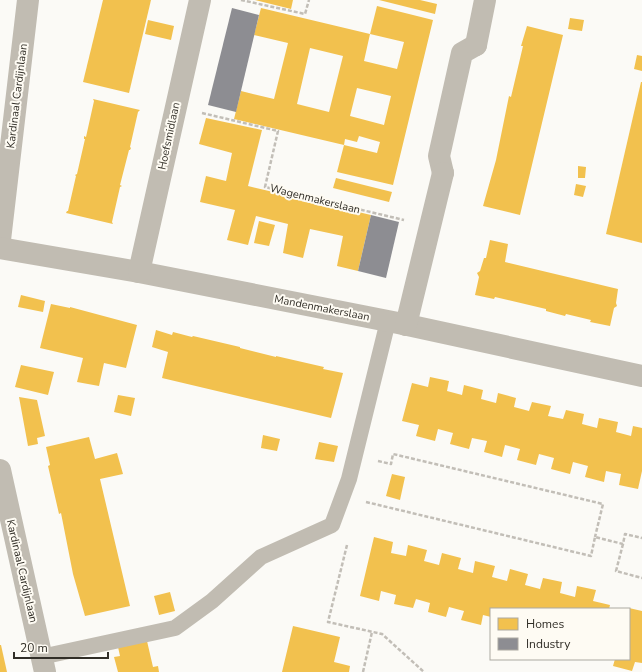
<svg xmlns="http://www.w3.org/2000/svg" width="642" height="672" font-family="'Nunito Sans',sans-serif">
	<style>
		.homes { fill: #f2c14e; fill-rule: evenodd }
		.industry { fill: #8d8d92 }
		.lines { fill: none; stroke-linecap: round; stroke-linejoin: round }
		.path { stroke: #c2beb7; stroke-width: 2.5; stroke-dasharray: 4 2; stroke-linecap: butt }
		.service { stroke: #c1bcb2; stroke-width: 16 }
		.pedestrian { stroke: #c1bcb2; stroke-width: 22 }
		.minor { stroke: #c1bcb2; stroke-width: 22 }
		.labels { text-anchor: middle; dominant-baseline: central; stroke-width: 4; stroke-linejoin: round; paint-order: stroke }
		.street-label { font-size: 11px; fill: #312e27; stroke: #fefbf3 }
	</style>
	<rect width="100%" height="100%" fill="#fbfaf6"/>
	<g class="homes">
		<polygon points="103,0 151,0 129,93 83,82"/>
		<polygon points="255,0 293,0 291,9"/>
		<polygon points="379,0 420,0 437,4 435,14"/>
		<path d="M377,6l56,14 -40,165 -56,-13 7,-27 33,8 3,-11 -21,-6 -2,6 -12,-3 -1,6 -110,-26 7,-28 33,8 14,-56 -34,-8 7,-27 109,26 -6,27 33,8 7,-27 -34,-8zM310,48l33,8 -14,56 -32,-8zM357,88l34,8 -7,29 -34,-9z"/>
		<polygon points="570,18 584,20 582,31 568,29"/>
		<polygon points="148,20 174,26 171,40 145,34"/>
		<polygon points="527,26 563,35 520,215 483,206 496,160 509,96 511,97 523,46 521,46"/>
		<polygon points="637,55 642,56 642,71 634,69"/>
		<polygon points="641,82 642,82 642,243 606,234"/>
		<polygon points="93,99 140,110 138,112 130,147 131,148 130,150 129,150 120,185 122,186 120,187 112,222 113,224 66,213 67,211 68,211 76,176 75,175 77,174 85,139 84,139 84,136 86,137 94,101"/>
		<polygon points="206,118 262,130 248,186 371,215 358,271 337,266 343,236 310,229 303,258 283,253 288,224 256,216 248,245 227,240 235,210 200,202 206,176 226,181 232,153 199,144"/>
		<polygon points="578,166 586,167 585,178 578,178"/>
		<polygon points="336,178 392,192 389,202 333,188"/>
		<polygon points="576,184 586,186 583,197 574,195"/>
		<polygon points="259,221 275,225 269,246 254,243"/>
		<polygon points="490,240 508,244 505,262 618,289 616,303 617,306 614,308 610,326 590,322 591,320 566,314 565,316 546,311 546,309 495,297 494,299 475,295 479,277 477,273 480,271 484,258 486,258"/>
		<polygon points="21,295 45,301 43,312 18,307"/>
		<polygon points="51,304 70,308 70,307 137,325 126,368 104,363 99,386 77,382 83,358 40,348"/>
		<polygon points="156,330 172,335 173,332 192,337 193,336 240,347 240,348 276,357 276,356 324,367 323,369 343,373 331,418 162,378 168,352 152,347"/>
		<polygon points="21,365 54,372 48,395 15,387"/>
		<polygon points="430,377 449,381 447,391 462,395 464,385 483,390 481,399 496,403 498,393 516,398 514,407 529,411 532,402 551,406 548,416 563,419 566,410 584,414 582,424 597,428 599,418 618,422 616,432 631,436 633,426 642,428 642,471 638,489 619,485 621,474 606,471 604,482 585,477 588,466 573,462 570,474 551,469 554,458 539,454 536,465 517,460 520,449 505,445 502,457 484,452 487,441 472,438 469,449 450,444 453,433 438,429 435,441 416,436 419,425 402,421 412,383 428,387"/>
		<polygon points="118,395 135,398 131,416 114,412"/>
		<polygon points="19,397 37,400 45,436 37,438 38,444 28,446"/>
		<polygon points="263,435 280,439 277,451 261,448"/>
		<polygon points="89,437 95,459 117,453 123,474 100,479 130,606 85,616 73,574 61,513 59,514 48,466 50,465 46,447"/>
		<polygon points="319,442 338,446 334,462 315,459"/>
		<polygon points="392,474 405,477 400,500 386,496"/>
		<polygon points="374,537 393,542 391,553 406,556 408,545 427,550 424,561 439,565 442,553 461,558 458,569 473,573 475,561 495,566 492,577 507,581 510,569 528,574 525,585 540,589 543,578 562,582 560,593 575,597 577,586 596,590 593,601 610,605 609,609 491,609 491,617 483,615 481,625 461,620 464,611 449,607 446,617 428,612 430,603 416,599 413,608 394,604 396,595 381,591 379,601 360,596"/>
		<polygon points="170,592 175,611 159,615 154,596"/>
		<polygon points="629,608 642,611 642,663 635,662 632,671 613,666 615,659 629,659"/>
		<polygon points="293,626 340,637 334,662 350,666 349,672 282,672"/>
		<polygon points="147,641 153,667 158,666 159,672 118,672 114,657 120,656 118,647"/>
		<polygon points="0,645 1,645 7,672 0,672"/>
	</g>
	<g class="industry">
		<polygon points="232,8 259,15 236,112 208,105"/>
		<polygon points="371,215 399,222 386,278 358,271"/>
	</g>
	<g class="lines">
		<g class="path">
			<polyline points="241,0 305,14 309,0"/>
			<polyline points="202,113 278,131 265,187 404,220"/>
			<polyline points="378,461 391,464 393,454 603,504 595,537"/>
			<polyline points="366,502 591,556 595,537 623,544 625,534 642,538"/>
			<polyline points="623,544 616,571 642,578"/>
			<polyline points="347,545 328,622 382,634 424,672"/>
			<polyline points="363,672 372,632"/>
		</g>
		<polyline class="service" points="41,657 175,628 212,601 261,557 332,525 349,479 388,321"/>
		<polyline class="pedestrian" points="443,173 439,156 462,53 476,45"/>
		<g class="minor">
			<polyline points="476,45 485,0"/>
			<polyline points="0,240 28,0"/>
			<polyline points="0,248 139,272 398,323 642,376"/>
			<polyline points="139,272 200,0"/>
			<polyline points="406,325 443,173"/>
			<polyline points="0,470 45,672"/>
		</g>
	</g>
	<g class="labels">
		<g class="street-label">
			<text transform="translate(17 96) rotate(-83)">Kardinaal Cardijnlaan</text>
			<text transform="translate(169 136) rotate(-78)">Hoefsmidlaan</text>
			<text transform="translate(315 199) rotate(14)">Wagenmakerslaan</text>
			<text transform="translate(322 308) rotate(11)">Mandenmakerslaan</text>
			<text transform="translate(22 571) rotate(77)">Kardinaal Cardijnlaan</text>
		</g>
	</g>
	<rect x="490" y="608" width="140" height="52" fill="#fefbf3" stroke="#aca9a1"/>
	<rect x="498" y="618" width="20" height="12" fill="#f2c14e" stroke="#aca9a1"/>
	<text x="526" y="628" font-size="12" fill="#312e27">Homes</text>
	<rect x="498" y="638" width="20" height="12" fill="#8d8d92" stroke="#aca9a1"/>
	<text x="526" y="648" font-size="12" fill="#312e27">Industry</text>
	<path d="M14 652v6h94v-6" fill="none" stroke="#312e27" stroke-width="2"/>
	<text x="20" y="652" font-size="12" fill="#312e27" stroke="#fefbf3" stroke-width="3" paint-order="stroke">20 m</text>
</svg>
